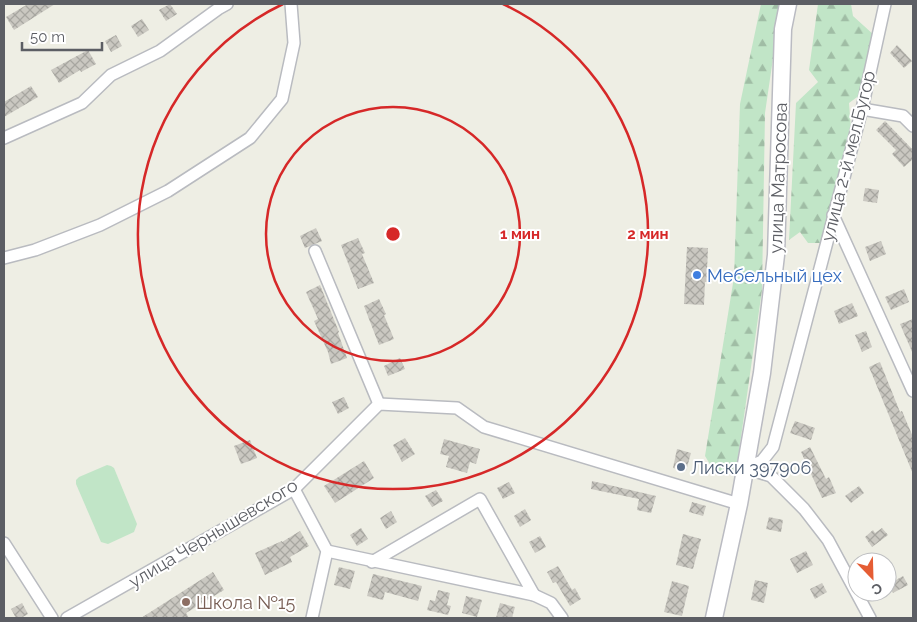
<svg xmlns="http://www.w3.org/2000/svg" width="917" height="622" font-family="Raleway,sans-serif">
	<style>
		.forest { fill: url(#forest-firs) }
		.green { fill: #c1e5c7 }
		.building { fill: url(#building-cross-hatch) }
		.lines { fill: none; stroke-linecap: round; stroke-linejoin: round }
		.minor-casing { stroke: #b9bbc0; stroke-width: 14 }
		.secondary-casing { stroke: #babbc2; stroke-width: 19 }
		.minor { stroke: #fff; stroke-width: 11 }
		.secondary { stroke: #fff; stroke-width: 16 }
		.ring { fill: none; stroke: #d62828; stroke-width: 2.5 }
		.shop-dot { fill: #3f7fe0; stroke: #fff; stroke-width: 2 }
		.service-dot { fill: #5c6f8a; stroke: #fff; stroke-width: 2 }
		.education-dot { fill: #8d6e63; stroke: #fff; stroke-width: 2 }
		.labels { text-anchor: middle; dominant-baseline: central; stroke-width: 4; stroke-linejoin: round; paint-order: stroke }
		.street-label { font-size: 18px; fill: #5c5e64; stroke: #fff }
		.shop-label { font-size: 18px; fill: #366cbe; stroke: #fff; text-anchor: start }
		.service-label { font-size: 18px; fill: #4e5e75; stroke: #fff; text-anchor: start }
		.education-label { font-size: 18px; fill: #785e54; stroke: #fff; text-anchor: start }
		.centre { fill: #d62828; stroke: #fff; stroke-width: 2.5 }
		.ring-label { font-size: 15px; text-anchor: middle; font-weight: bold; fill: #d62828; stroke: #fff; stroke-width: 4; stroke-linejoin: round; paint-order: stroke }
	</style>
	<defs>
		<pattern id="forest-firs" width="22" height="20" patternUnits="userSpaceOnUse" patternTransform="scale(1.25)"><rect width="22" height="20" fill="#c1e5c7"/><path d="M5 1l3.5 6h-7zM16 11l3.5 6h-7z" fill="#a0bda5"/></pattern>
		<pattern id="building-cross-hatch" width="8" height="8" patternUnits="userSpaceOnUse" patternTransform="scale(1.25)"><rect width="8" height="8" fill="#cac8c1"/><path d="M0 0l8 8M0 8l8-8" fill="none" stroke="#a7a6a0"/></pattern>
	</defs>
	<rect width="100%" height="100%" fill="#eeeee4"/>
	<g class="forest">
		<path d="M761,4h20l-16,109 -3,177 -26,182c-18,6 -22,-1 -31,-16l29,-179 6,-173z"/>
		<polygon points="818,4 851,4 853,16 874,35 875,84 849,103 851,130 820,243 808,243 800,232 789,240 796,103 818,82 809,70"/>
	</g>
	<polygon class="green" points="107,465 111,466 114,468 137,524 134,532 108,544 101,542 76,484 76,480 79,477"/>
	<g class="building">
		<polygon points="28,4 55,4 14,30 6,17"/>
		<polygon points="170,4 177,14 166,21 159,10"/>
		<polygon points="142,19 149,30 138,37 131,26"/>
		<polygon points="116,35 122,46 111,52 105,41"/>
		<polygon points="897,45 912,61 904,68 890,53"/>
		<polygon points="88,50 96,64 81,72 80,70 59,83 51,70"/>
		<polygon points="31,86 38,97 4,117 4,102"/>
		<polygon points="885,121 913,150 913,159 904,167 892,154 896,150 876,130"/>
		<polygon points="865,188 879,190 877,203 863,201"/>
		<polygon points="316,228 322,241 305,248 300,236"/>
		<polygon points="358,238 365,253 362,254 374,283 358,289 341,245"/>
		<polygon points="881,241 886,254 870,261 865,247"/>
		<polygon points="687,247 708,248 707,271 713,271 712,282 705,282 704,305 684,304"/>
		<polygon points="320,285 339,332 338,333 347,358 331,364 328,352 314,321 318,319 306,292"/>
		<polygon points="904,289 909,302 891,310 885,297"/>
		<polygon points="379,299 386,314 384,315 394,339 379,345 364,306"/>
		<polygon points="852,303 858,316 839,324 834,311"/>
		<polygon points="913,319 913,354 900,324"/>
		<polygon points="866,331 872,347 862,352 855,335"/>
		<polygon points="400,358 405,369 388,376 384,366"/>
		<polygon points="880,362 900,412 902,411 913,437 913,474 869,367"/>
		<polygon points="344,397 349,408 338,414 332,402"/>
		<polygon points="795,421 815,428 811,440 790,433"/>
		<polygon points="405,438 415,454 402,462 393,445"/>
		<polygon points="444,439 480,449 476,464 470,462 467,473 446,467 449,456 440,454"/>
		<polygon points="250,440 257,458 241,464 234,446"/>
		<polygon points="810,447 826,479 829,477 836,493 822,498 801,452"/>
		<polygon points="677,449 691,453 686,471 673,468"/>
		<polygon points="364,461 374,478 335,503 324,486"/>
		<polygon points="592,481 656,496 651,513 637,510 639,499 591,489"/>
		<polygon points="509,482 515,493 503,499 497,488"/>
		<polygon points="859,486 864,493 851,503 845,496"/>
		<polygon points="436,490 443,501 432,507 425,496"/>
		<polygon points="692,502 706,506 703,516 689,512"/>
		<polygon points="525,509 531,520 520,527 514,516"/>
		<polygon points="391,511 397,522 386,529 380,518"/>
		<polygon points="769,517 783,520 781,532 766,529"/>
		<polygon points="361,528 368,539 357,546 350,535"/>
		<polygon points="882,528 888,535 872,547 865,537 873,530 875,533"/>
		<polygon points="300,531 309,546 290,557 292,562 265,575 255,553 282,541 282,542"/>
		<polygon points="683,534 701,539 693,569 676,565"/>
		<polygon points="540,536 546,547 535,553 529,542"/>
		<polygon points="806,551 813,565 797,573 790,559"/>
		<polygon points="558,566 572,590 575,588 581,599 570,606 556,582 553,583 547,572"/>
		<polygon points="339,567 355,571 350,589 334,585"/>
		<polygon points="213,572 224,590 186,613 189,618 141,618"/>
		<polygon points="373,574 422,586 418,601 385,592 383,600 367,596"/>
		<polygon points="903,576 908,585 893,593 889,584"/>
		<polygon points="755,580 768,583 764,603 751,600"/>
		<polygon points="672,581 689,586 682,616 664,612"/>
		<polygon points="822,583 827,592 815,599 810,589"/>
		<polygon points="438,590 450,593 447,605 451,606 448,615 427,610 430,600 435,601"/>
		<polygon points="466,596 482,600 477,617 462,613"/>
		<polygon points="22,603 28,614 21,618 16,618 11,609"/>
		<polygon points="500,603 515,607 512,618 496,618"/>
	</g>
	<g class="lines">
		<g class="minor-casing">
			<g id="minor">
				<polyline points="862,109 903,116 913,126"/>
				<polyline points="4,138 82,103 111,75 160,51 218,9 227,4"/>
				<polyline points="833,215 913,391"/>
				<polyline points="315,251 379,404"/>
				<polyline points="4,258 35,250 100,225 168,191 250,138 282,99 294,43 291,4"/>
				<polyline points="745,468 762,461 773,447 862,109 885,4"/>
				<polyline points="745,468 771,476 804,509 828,540 870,618"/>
				<polyline points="294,489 327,551 312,618"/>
				<polyline points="4,543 52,618"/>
				<polyline points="327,551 534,595 551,603 562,618"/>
				<polyline points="372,562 480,499 534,595"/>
				<polyline points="67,618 294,489 379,404 457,408 484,427 739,504"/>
			</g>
		</g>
		<g class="secondary-casing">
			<polyline id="secondary" points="714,618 739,504 762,373 776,255 783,29 788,4"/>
		</g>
		<use href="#minor" class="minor"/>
		<use href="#secondary" class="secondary"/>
	</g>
	<g class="ring">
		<circle cx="393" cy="234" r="127"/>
		<path d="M503 4A255 255 0 1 1 283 4"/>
	</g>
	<circle class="shop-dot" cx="697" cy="275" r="5"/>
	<circle class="service-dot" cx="681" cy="467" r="5"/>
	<circle class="education-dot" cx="186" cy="602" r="5"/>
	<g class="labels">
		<g class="street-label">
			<text transform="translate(848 156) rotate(-76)">улица 2-й мел.Бугор</text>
			<text transform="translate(778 178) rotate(-88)">улица Матросова</text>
			<text transform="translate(213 533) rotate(-31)">улица Чернышевского</text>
		</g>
		<g class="shop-label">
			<text x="707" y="275">Мебельный цех</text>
		</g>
		<g class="service-label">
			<text x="691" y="467">Лиски 397906</text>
		</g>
		<g class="education-label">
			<text x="196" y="602">Школа №15</text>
		</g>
	</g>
	<circle cx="393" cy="234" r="8" class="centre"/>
	<g class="ring-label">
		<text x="520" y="239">1 мин</text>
		<text x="648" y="239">2 мин</text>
	</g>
	<rect width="917" height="622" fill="none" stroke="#5c5e64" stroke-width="10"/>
	<g transform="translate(872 577) rotate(157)"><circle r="24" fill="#ffffff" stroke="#bebfc1"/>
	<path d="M0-4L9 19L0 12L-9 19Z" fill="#e55d34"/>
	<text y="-8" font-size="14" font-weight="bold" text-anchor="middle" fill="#5c5e64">С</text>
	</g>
	<path d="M22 42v8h80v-8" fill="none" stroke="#5c5e64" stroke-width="2.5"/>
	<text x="30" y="42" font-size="15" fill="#5c5e64" stroke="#ffffff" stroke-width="4" paint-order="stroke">50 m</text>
</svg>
